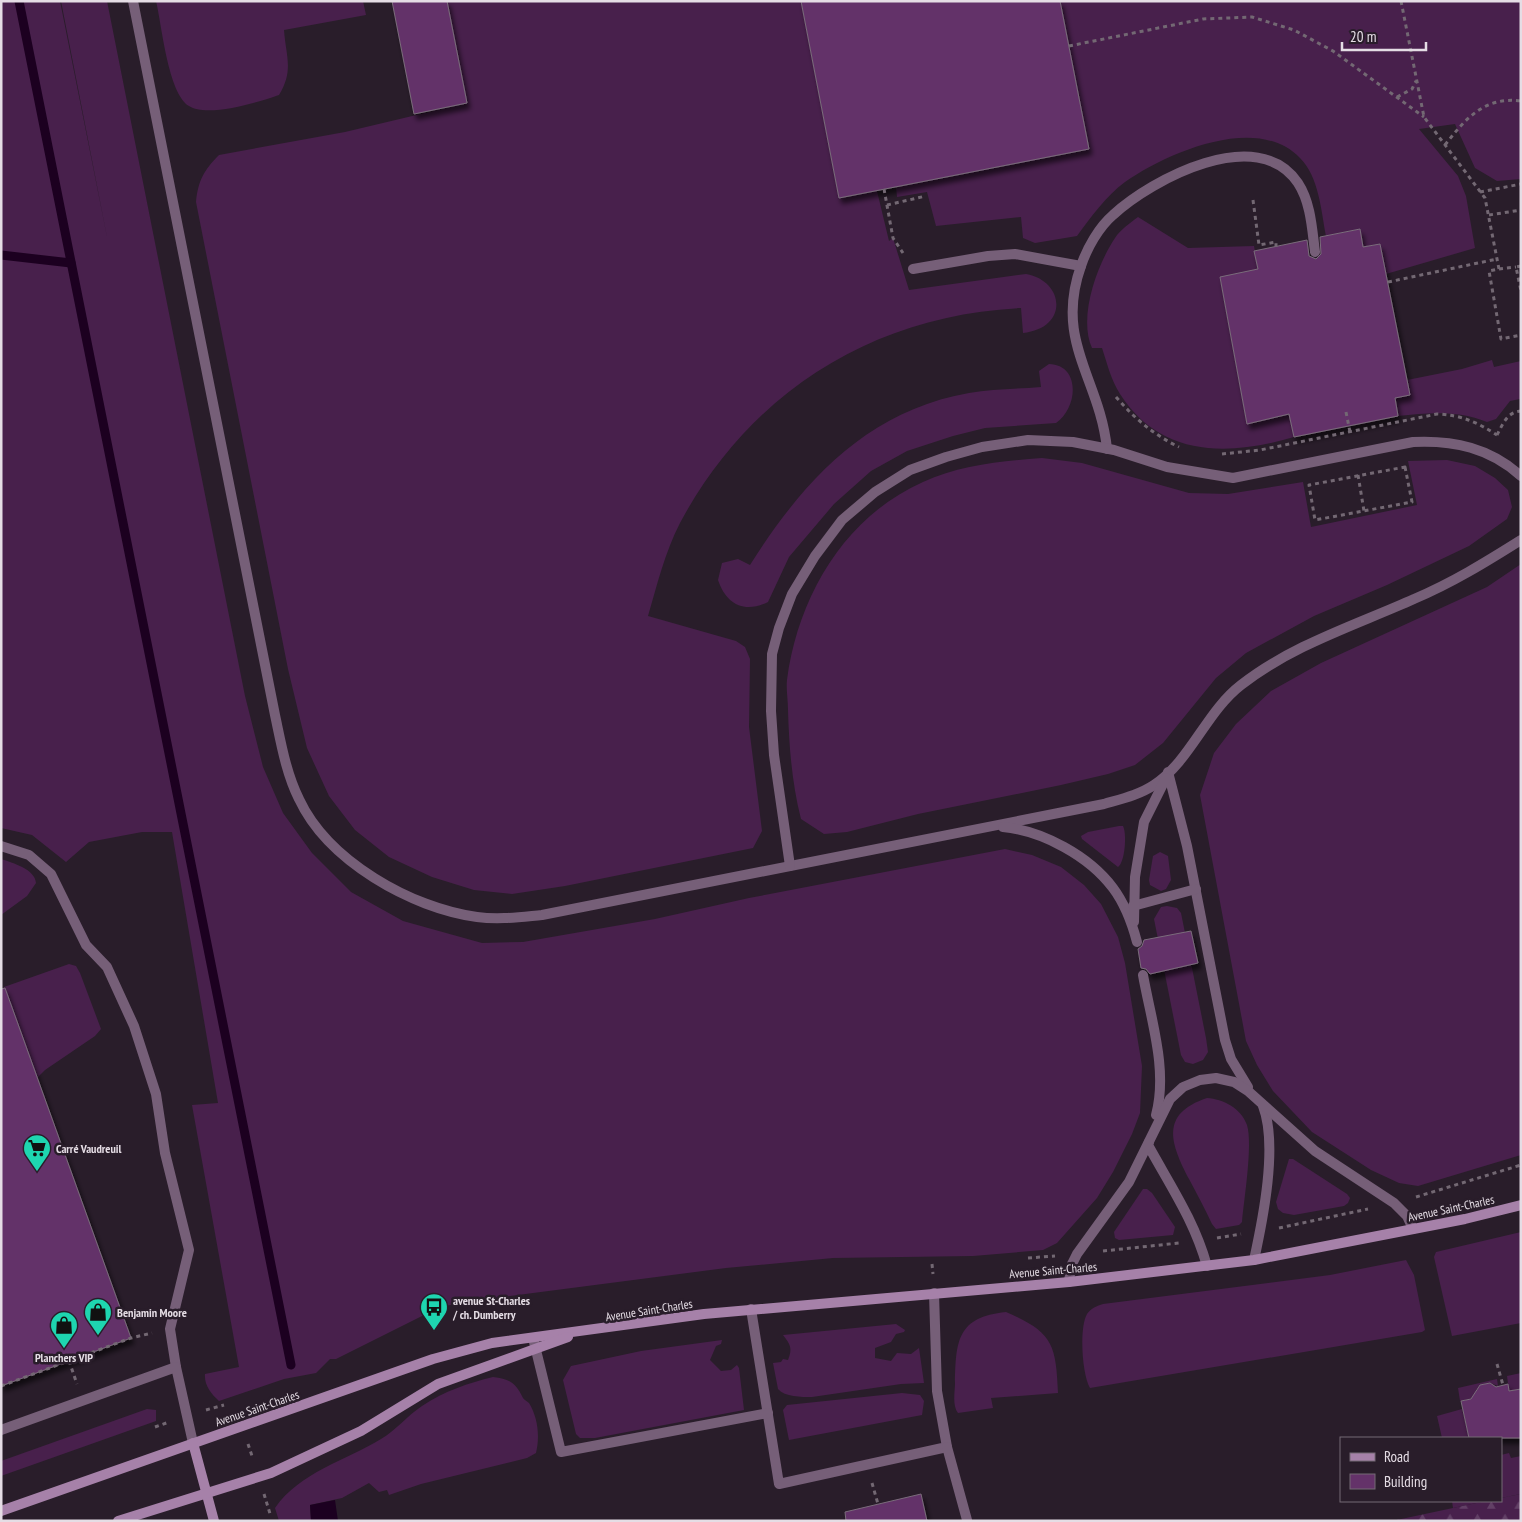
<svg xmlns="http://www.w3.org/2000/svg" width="1522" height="1522" font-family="'PT Sans Narrow',sans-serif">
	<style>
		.grass { fill: #48204c }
		.forest { fill: url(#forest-firs) }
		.water { fill: #1c0020 }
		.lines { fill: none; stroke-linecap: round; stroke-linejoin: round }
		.stream { stroke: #1c0020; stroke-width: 9 }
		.building { fill: #643269; stroke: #7a6c7b; filter: url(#shadow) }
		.path { stroke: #736873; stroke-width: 3; stroke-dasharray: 4 4; stroke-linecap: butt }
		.lane { stroke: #765f78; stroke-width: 10 }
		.secondary { stroke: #a681a9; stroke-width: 10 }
		.labels { text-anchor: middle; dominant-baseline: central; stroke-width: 5; stroke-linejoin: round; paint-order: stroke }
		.poi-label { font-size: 12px; font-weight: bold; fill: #e5dde5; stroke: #291d2a; text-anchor: start }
		.street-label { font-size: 12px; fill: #e5dde5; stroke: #291d2a }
	</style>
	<defs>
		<pattern id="forest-firs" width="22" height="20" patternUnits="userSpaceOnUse" patternTransform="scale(1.25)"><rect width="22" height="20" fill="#48204c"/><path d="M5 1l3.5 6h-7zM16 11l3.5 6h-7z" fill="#624066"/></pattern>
		<filter id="shadow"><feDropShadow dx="3" dy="5.5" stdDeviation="2.5" flood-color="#0009"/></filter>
	</defs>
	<rect width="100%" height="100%" fill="#291d2a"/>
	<g class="grass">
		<path d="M1,1h59l48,241 -47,-241h46l138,695 18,71 20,46 29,40 39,39 52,29 79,22 41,-1 132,-23 94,-21 256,-49 27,6 29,12 23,18 17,19 17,33 7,26 17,103 -2,47 -8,21 -19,38 -16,26 -40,45 -14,7 -70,6 -140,2 -107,10 -255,33 -31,6 -104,52h-6l-14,14 -32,6 -65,22c-8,-7 -15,-16 -14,-27l34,-7 -47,-262 26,-2 -46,-271h-30l-53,10 -23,20 -34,-27 -31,-7z"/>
		<path d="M156,1h207l3,14 -82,15c2,27 10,40 -5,65 -20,7 -72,23 -90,11 -21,-13 -27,-80 -33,-105z"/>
		<path d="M447,1h354l38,197 38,-7 12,50 4,-3 16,52 117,-16c39,7 43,54 -3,59l-2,-25c-148,7 -271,84 -341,215 -15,29 -23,62 -32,93l88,25 9,6 5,12 -1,68 13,104 -9,17 -188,38 -53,8 -38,-4 -42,-13 -43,-20 -34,-27 -26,-34 -22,-48 -19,-79 -92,-467c2,-21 8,-32 23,-47l126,-23 122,-29z"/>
		<path d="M1060,1h461v178l-24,2 -22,-13 -20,-44 -36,5 39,47 8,20 9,52 -89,26 -6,-30 -17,3 -3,-18 -34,7c-5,-26 -7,-59 -26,-78 -43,-45 -133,-5 -175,24 -19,14 -34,35 -48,54l-42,7 -12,-5 -2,-21 -85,9 -9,-34 -30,5 -1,-10 193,-38z"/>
		<path d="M1138,217l50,31 66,-2 4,23 -38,9 27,146 42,-10 5,23c-65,19 -133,21 -174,-43 -9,-14 -13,-31 -18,-46h-10c-14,-31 5,-83 23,-110 5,-8 15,-15 23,-21z"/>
		<path d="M1492,360l2,7 27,-6 -1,38 -10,2 -14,18 -9,3c-30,-12 -58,-9 -89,-6l-3,-18 15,-3 -3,-15 55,-11z"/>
		<path d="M1049,364c32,1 29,44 7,59l-71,5 -32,8 -46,15 -36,20 -37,33 -45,53 -21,45c-24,12 -42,2 -50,-22l4,-17 16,-4 12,6c53,-84 117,-154 219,-172 23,-4 48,-4 72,-6l-2,-16z"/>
		<path d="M1042,458l40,5 107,30 39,1 75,-12 8,45 106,-22 -9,-44 39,-1 28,6 20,12 13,12 4,17 -5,12 -38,27 -82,39 -73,31 -68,37 -30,25 -53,65 -28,22 -27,9 -47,11 -143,29 -71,18 -23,2 -23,-15c-9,-35 -12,-73 -13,-109 0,-10 -2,-21 -1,-30 11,-83 57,-163 136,-198 37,-17 79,-21 119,-24z"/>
		<polygon points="1521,564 1521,1155 1418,1186 1399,1183 1371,1170 1312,1132 1273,1091 1257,1065 1246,1041 1200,795 1214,753 1236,724 1271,691 1321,663 1487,587"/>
		<path d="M1119,826h4c4,8 2,36 -5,41l-36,-28 -1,-3 7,-4z"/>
		<polygon points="1160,852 1168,856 1171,880 1166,889 1161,891 1150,885 1149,880 1153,856"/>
		<path d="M1,859c12,4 34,10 35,24l-9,13 -26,19z"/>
		<polygon points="1167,906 1177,908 1181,913 1206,1038 1208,1052 1203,1060 1193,1064 1185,1062 1181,1055 1154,919 1161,907"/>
		<polygon points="69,964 76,966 80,973 101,1029 95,1036 45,1070 37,1078 4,987"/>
		<path d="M1207,1098c16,1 34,10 40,27 6,20 -3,74 -5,97l-3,3 -23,4 -4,-5c-7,-15 -15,-30 -23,-45 -18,-35 -30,-65 18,-81z"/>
		<polygon points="1289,1159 1293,1159 1347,1194 1350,1198 1348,1203 1344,1206 1294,1215 1283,1213 1278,1209 1276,1202"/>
		<polygon points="1143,1189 1147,1189 1152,1193 1175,1227 1173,1235 1119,1240 1115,1238 1114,1232"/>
		<polygon points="1521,1232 1521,1323 1452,1336 1434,1257 1436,1252"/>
		<path d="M1406,1260l8,15 11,55 -3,2 -332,56c-8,-14 -11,-60 -3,-74 4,-6 10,-8 16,-10l227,-29z"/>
		<path d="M1006,1312c46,20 50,31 52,81l-67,5 2,10 -35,5c-6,-8 -3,-21 -3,-30 1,-42 2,-66 51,-71z"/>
		<path d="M896,1324l9,6 -1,2 -8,2 -5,8 -16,6v10l16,3 6,-8 14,1 8,-6 5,35 -23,1 -89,13c-11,0 -27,0 -34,-8l-5,-26 8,-1 2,-3 5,1c5,-12 2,-16 -5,-25z"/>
		<polygon points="722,1340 721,1344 716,1346 710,1360 721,1371 731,1370 737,1365 739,1368 744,1410 595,1438 580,1438 576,1434 563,1380 571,1366 641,1351"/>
		<polygon points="1521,1373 1521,1389 1509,1391 1507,1376"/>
		<path d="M493,1377c18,2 23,7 30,21 1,2 4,3 6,5 9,15 11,33 7,50l-9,5 -106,26 -32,11 -2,-5 -8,2 -10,-9 -27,15 -32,7 1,16h-32l-4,-13c25,-36 70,-47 106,-69 15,-9 26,-23 41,-33 22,-15 47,-23 71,-29z"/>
		<polygon points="1497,1379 1498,1386 1490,1383 1480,1385 1476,1390 1478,1397 1460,1401 1458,1388"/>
		<polygon points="902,1393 920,1395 924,1401 922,1415 789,1440 783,1410 787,1405"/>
		<polygon points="147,1409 156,1410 156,1421 1,1476 1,1461"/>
		<polygon points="1462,1409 1469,1438 1442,1438 1437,1416"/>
		<polygon points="1509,1453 1511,1458 1521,1456 1521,1494 1501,1498 1501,1455"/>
		<polygon points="1452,1501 1486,1501 1453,1508"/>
	</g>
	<polygon class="forest" points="1521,1494 1521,1521 1392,1521 1486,1501 1501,1501 1501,1498"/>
	<polygon class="water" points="335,1500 338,1521 311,1521 310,1505"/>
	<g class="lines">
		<g class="stream">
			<polyline points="19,1 291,1365"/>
			<polyline points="1,255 71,263"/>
		</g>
	</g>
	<g class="building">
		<polygon points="392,1 447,1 467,103 414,114"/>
		<polygon points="801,1 1060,1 1089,149 839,198"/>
		<polygon points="1360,229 1363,247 1380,244 1410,395 1395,398 1398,416 1294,437 1289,414 1247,424 1220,277 1258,269 1254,251 1307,240 1309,256 1316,259 1321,254 1320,237"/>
		<polygon points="1191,931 1198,963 1150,974 1146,969 1141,968 1138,949 1142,946 1144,940"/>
		<polygon points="5,988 131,1338 1,1386 1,989"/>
		<polygon points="1490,1383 1496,1387 1508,1384 1509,1391 1521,1389 1521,1438 1469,1438 1461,1401 1471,1399 1480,1385"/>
		<polygon points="921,1494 927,1521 846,1521 845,1512"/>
	</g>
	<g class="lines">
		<g class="path">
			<polyline points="1401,1 1424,117 1485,198 1499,269 1489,271 1501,339 1521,335"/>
			<polyline points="1069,46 1203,19 1252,17 1294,30 1333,51 1424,117"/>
			<polyline points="1397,97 1412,89 1416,81"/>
			<path d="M1445,145c20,-26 40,-49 76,-44"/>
			<polyline points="884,189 893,238 903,253"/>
			<polyline points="1480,192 1521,184"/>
			<polyline points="1253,200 1259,245 1276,242 1276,247"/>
			<polyline points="887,205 926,196"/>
			<polyline points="1489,215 1521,210"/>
			<polyline points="1521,266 1516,267 1521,291"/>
			<polyline points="1499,269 1516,267"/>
			<polyline points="1388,282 1497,259"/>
			<path d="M1116,397c19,22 38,38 63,50"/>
			<polyline points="1346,412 1350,432"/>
			<path d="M1497,435c6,-11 10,-23 24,-24"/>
			<path d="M1222,454l38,-4 177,-36c24,1 40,8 60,21"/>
			<polygon points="1405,467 1412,502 1315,520 1309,485"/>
			<polyline points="1358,475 1364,511"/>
			<polyline points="1416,1197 1521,1165"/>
			<polyline points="1279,1228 1368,1209"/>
			<polyline points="1217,1238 1241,1234"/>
			<polyline points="1103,1251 1179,1243"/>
			<polyline points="1028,1258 1055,1256"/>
			<polyline points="932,1264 933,1274"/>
			<polyline points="69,1361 77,1384"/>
			<polyline points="1497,1364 1503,1385"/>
			<polyline points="1,1386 131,1338 152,1333"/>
			<polyline points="206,1410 224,1405"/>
			<polyline points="155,1427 169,1422"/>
			<polyline points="248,1444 253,1459"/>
			<polyline points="872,1483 878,1504"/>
			<polyline points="264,1494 271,1517"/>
		</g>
		<g class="lane">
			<path d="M133,1l142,714c6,28 11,58 24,84 29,62 112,109 178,118 22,3 43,0 65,-2l562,-111c17,-5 35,-9 50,-19 37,-25 52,-73 87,-100 51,-40 115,-60 173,-86 38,-16 72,-37 107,-59"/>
			<polyline points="913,269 988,256 1015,254 1081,266"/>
			<path d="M1107,449c-7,-70 -53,-107 -26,-183 6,-18 18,-39 32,-51 39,-36 145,-92 185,-32 13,20 14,46 17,69"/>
			<polyline points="1168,772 1187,846 1225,1040 1231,1059 1248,1087"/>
			<path d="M1003,827c40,4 86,29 110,61 12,16 19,35 24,54"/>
			<polyline points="1,846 29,855 51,874 86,945 107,967 134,1026 156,1094 165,1153 189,1250 170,1329 176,1367"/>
			<path d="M790,866l-16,-111 -3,-44 1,-57 7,-26 13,-34 23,-38 27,-36 33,-28 35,-22 36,-13 36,-10 46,-7 45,2 41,8 53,17 66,11 180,-36c41,-2 77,6 108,34"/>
			<polyline points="1133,906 1196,889"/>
			<polyline points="1134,922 1135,877 1144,822 1166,778"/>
			<path d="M1143,975c8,45 25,95 13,140"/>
			<path d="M1149,1142l-1,3c23,42 46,75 59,121"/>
			<path d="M1254,1260c9,-41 24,-115 9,-154"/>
			<polyline points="1069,1282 1071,1266 1077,1254 1129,1182 1170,1099 1183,1087 1200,1080 1216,1078 1234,1082 1248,1091 1315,1151 1394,1203 1407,1216 1413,1229"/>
			<polyline points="751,1309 779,1484 947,1447 937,1391 934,1293"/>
			<polyline points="534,1342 561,1452 768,1413"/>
			<polyline points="1,1430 176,1367 193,1443"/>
			<polyline points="947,1447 967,1520"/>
		</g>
		<g class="secondary">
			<polyline points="193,1443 214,1521"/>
			<polyline points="1,1511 433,1359 492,1343 704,1314 1069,1282 1254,1260 1465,1219 1521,1205"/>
			<polyline points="118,1521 271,1473 361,1431 438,1384 568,1337"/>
		</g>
	</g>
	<defs>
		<g id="supermarket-pin" transform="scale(1.4375)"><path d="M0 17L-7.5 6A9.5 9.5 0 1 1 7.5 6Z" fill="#1ed5b0" stroke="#291d2a"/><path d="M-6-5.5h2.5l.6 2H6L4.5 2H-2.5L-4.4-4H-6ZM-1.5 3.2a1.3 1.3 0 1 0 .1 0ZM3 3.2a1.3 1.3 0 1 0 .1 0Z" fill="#111"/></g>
		<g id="bus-pin" transform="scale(1.4375)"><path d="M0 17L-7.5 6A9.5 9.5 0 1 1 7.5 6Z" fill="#1ed5b0" stroke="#291d2a"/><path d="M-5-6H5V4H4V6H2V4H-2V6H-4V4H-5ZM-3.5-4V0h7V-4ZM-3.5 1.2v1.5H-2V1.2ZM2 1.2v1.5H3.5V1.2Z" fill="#111"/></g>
		<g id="shop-pin" transform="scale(1.4375)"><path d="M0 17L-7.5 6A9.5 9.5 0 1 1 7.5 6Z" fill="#1ed5b0" stroke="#291d2a"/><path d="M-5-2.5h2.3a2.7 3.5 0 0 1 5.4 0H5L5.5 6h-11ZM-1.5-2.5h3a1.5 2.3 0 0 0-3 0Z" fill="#111"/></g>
	</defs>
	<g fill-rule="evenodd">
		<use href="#supermarket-pin" x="37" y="1148"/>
		<use href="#bus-pin" x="434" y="1307"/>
		<use href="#shop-pin" x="98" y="1312"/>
		<use href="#shop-pin" x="64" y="1325"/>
	</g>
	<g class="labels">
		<g class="poi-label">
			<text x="56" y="1148">Carré Vaudreuil</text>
			<text x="453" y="1300">avenue St-Charles<tspan x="453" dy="14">/ ch. Dumberry</tspan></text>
			<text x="117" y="1312">Benjamin Moore</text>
			<text x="64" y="1357" text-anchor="middle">Planchers VIP</text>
		</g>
		<g class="street-label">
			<text transform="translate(1451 1208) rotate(-12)">Avenue Saint-Charles</text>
			<text transform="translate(1053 1270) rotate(-5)">Avenue Saint-Charles</text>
			<text transform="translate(649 1310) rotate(-9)">Avenue Saint-Charles</text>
			<text transform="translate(257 1408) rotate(-19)">Avenue Saint-Charles</text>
		</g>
	</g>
	<rect width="1522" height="1522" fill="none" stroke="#e5dde5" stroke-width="5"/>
	<rect x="1340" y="1437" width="162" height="65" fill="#291d2a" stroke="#746a75"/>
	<rect x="1350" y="1453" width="25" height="8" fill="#a681a9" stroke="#746a75"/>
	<text x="1384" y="1462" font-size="15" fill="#e5dde5">Road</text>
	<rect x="1350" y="1474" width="25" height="15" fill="#643269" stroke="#746a75"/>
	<text x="1384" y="1487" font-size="15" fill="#e5dde5">Building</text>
	<path d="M1342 42v8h84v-8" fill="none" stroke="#e5dde5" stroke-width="2.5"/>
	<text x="1350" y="42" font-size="15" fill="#e5dde5" stroke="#291d2a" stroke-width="4" paint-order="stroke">20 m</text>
</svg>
